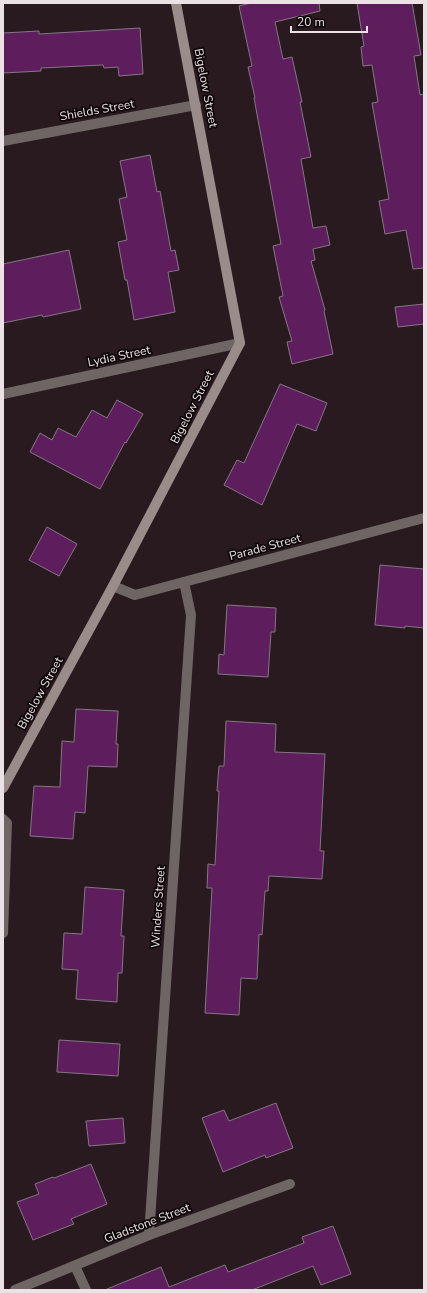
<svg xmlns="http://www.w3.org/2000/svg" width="427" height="1293" font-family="'Nunito Sans',sans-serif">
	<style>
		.building { fill: #5e1e5e; stroke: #847683 }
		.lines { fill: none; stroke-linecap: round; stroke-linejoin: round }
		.lane { stroke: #6e6564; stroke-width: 10 }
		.street { stroke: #6e6564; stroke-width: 10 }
		.secondary { stroke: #9b8c8c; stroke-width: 10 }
		.labels { text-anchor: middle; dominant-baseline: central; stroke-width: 3.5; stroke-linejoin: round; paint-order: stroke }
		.street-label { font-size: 12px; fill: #ece1e5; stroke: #0d0709 }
	</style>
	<rect width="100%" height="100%" fill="#291a20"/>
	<g class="building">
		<polygon points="251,3 319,3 320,11 275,22 283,59 292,57 302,102 300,102 311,157 301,159 313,228 326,226 330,245 313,249 315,260 311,261 325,310 324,311 333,354 292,364 287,342 292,341 279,297 283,296 273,246 281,244 254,98 255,98 248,67 252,66 239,6"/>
		<polygon points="357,3 412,3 421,55 414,56 420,95 424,94 424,268 413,269 406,230 385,234 379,201 389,199 372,103 378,102 372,65 363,66 361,47 364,46"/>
		<polygon points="140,28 143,74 119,76 118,67 104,68 103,65 41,68 41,71 3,73 3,33 39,31 39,34"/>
		<polygon points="150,155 157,192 160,191 171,251 175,250 179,270 168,272 175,312 134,320 127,280 125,280 118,242 127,240 119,199 127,197 120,161"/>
		<polygon points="69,250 81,309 43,317 42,315 3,323 3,264"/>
		<polygon points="424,304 424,324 398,327 395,307"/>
		<polygon points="280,384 327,403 316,431 297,424 262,505 224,485 237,460 244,463"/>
		<polygon points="117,400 143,414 126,443 125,442 100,489 30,452 40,433 52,440 58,428 76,437 92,410 107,418"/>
		<polygon points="47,527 77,544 59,576 29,560"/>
		<polygon points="380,565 424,569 424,628 405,626 405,628 375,625"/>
		<polygon points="227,605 276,608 275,632 271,632 268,677 218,674 219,654 224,655"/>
		<polygon points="76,709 118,711 116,744 118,744 117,767 88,766 85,813 75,812 73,839 30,836 34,786 60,787 62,741 74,742"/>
		<polygon points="226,721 276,724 275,752 325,754 320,851 324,851 322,879 269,876 268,891 265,891 262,935 259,934 257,979 241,978 239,1015 205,1013 212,888 207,888 208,864 215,865 219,791 217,791 219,766 224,766"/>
		<polygon points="85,887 124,890 121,936 124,936 122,973 118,973 117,1002 76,999 78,970 62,969 64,933 82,934"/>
		<polygon points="59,1040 120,1044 118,1076 57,1072"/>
		<polygon points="276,1103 293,1148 266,1158 265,1155 223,1172 202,1118 224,1110 229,1121"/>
		<polygon points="123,1118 125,1143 89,1146 86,1121"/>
		<polygon points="91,1164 107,1204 71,1219 74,1224 33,1240 17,1202 39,1194 35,1184 53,1177 54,1178"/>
		<polygon points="333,1226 351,1274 321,1285 313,1266 252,1290 107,1290 107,1289 161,1267 169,1287 225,1265 228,1272 304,1243 302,1237"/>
	</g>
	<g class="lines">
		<polyline class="lane" points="3,819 7,823 3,933"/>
		<g class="street">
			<polyline points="3,141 196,105"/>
			<polyline points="3,394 240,343"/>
			<polyline points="113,586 135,595 424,518"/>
			<polyline points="149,1235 191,615 184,582"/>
			<polyline points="75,1266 86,1290"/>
			<polyline points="15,1290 149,1235 290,1184"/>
		</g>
		<polyline class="secondary" points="3,788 113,586 240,343 176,3"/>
	</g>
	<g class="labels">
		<g class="street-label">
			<text transform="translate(206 88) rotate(79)">Bigelow Street</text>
			<text transform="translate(97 110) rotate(-10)">Shields Street</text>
			<text transform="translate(119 356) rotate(-12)">Lydia Street</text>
			<text transform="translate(192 407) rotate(-63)">Bigelow Street</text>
			<text transform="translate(265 547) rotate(-15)">Parade Street</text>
			<text transform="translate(40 693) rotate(-61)">Bigelow Street</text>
			<text transform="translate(158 907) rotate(-86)">Winders Street</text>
			<text transform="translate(147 1223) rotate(-21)">Gladstone Street</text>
		</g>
	</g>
	<rect width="427" height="1293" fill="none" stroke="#ece1e5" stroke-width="8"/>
	<path d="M291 26v6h76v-6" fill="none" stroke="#ece1e5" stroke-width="2"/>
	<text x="297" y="26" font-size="12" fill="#ece1e5" stroke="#0d0709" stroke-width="3" paint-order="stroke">20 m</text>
</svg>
